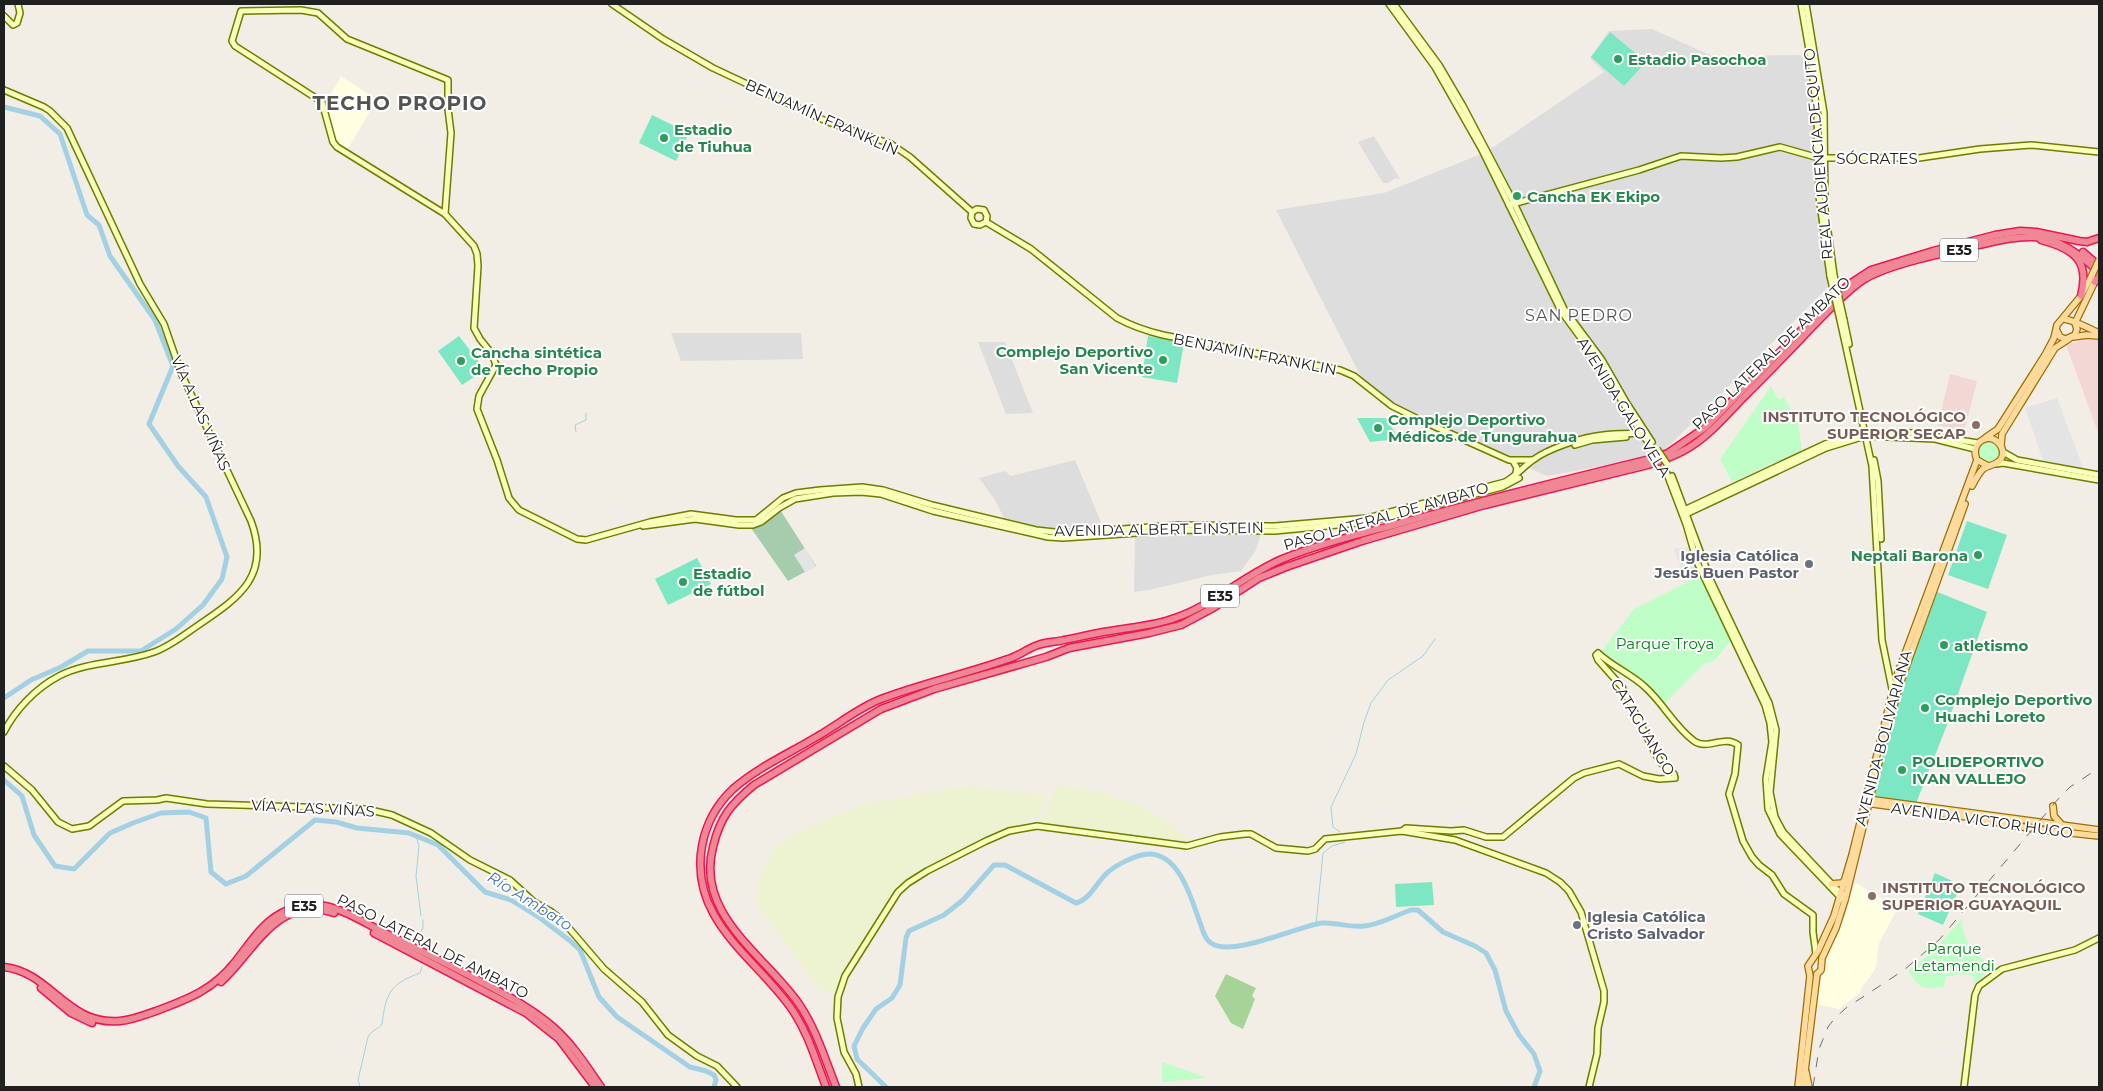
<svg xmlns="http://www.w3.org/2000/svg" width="2103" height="1091" font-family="Montserrat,sans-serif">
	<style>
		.residential { fill: #dedddd }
		.commercial { fill: #f3d7d4 }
		.education { fill: #feffe1 }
		.farmland { fill: #edf2d0 }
		.forest { fill: #a6d497 }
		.cemetery { fill: #a5cdad }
		.park { fill: #c0fec8 }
		.pitch { fill: #7de7c3 }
		.parking { fill: #e4e4e4 }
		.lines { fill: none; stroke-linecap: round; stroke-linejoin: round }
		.stream { stroke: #a3d1e3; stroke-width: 1 }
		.river { stroke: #a3d1e3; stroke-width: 5 }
		.secondary-casing { stroke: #6b7e00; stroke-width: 8 }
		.primary-casing { stroke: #9c7000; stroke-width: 8 }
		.highway-casing { stroke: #eb1755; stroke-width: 9 }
		.secondary { stroke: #f8ffb6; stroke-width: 5 }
		.primary { stroke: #ffda9d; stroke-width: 5.5 }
		.highway { stroke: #ef8795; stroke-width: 6 }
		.rail { stroke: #6e6e6e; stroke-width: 1; stroke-dasharray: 10 10; stroke-linecap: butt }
		.secondary-bridge-casing { stroke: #6b7e00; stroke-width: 8; stroke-linecap: butt }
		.primary-bridge-casing { stroke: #9c7000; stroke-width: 8; stroke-linecap: butt }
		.secondary-bridge { stroke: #f8ffb6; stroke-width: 5 }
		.primary-bridge { stroke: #ffda9d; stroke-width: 5.5 }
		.leisure-dot { fill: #2e9e5b; stroke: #fff; stroke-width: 2 }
		.education-dot { fill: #8d6e63; stroke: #fff; stroke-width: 2 }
		.worship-dot { fill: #6b7280; stroke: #fff; stroke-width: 2 }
		.labels { text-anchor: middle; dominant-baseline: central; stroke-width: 4; stroke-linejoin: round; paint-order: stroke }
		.shield { fill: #fff; stroke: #636363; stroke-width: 1 }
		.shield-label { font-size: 14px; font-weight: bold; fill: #202020 }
		.leisure-label { font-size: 15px; font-weight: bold; fill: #27864d; stroke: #fff; text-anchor: start }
		.street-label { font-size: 15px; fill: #202020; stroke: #fff }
		.education-label { font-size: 15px; font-weight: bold; fill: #785e54; stroke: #fff; text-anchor: end }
		.worship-label { font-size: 15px; font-weight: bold; fill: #5b616d; stroke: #fff; text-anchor: end }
		.park-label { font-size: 15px; fill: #028514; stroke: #fff }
		.neighbourhood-label { font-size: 16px; letter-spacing: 1px; fill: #535353; stroke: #fff }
		.water-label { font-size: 16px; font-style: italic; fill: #4378ba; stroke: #fff }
		.district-label { font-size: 20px; font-weight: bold; letter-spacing: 1px; fill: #535353; stroke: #fff }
	</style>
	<rect width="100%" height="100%" fill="#f2eee6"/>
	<g class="residential">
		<polygon points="1652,29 1712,56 1808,55 1832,283 1664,451 1641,459 1547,476 1392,405 1363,381 1276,210 1384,193 1486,152 1604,72 1590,58 1609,31"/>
		<polygon points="1374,136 1400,179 1396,178 1388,183 1383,183 1358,142"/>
		<polygon points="671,333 801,333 803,359 681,361"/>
		<polygon points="978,342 1005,342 1033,413 1006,414"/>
		<polygon points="1075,460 1103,527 1071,529 1067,525 1059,529 1051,529 1048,526 1042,529 1005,520 995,500 979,478 1005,471 1011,476"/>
		<polygon points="1178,532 1215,533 1261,534 1256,550 1241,571 1212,575 1149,590 1134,592 1135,536 1149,535 1157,538 1163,534"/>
	</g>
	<g class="commercial">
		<polygon points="2087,338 2099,339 2099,435 2066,345"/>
		<polygon points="1950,374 1977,381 1964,432 1938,425"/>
	</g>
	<g class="education">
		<polygon points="341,76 377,100 347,150 344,150 339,147 334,139 325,104"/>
		<polygon points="1856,883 1898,908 1879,943 1876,968 1861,989 1861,992 1839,1009 1817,1004 1820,982 1824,973 1826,959 1847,912 1850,896"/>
	</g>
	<g class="farmland">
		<polygon points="1058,785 1112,795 1130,801 1171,824 1190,842 1037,826"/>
		<polygon points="971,786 1048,797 1036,817 963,849 940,860 930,869 905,881 834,994 820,990 758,906 757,884 774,847 794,834 864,804"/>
	</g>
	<polygon class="forest" points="1226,974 1256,988 1252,996 1255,999 1243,1029 1231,1023 1215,996"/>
	<polygon class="cemetery" points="779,508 816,566 788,581 751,528"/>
	<g class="park">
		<polygon points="1771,386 1778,399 1784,397 1798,422 1802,450 1732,482 1720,459"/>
		<circle cx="1989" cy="451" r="11"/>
		<polygon points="1701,575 1731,640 1715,660 1704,664 1662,706 1646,684 1602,651 1634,609"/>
		<path d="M1962,919c0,19 10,32 25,44l-5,15 -9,5 1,-7c-8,-3 -20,-1 -28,1l-2,10c-22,3 -24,2 -36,-16l25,-20z"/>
		<polygon points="1162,1062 1208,1078 1162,1082"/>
	</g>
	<g class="pitch">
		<polygon points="1610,32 1646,62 1624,86 1591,57"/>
		<polygon points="652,115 689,133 676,161 639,143"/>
		<polygon points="459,336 485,370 462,385 438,351"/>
		<polygon points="1148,336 1184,343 1177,383 1142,377"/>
		<polygon points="1357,418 1386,418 1399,439 1370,442"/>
		<polygon points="1967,521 2007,535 1988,589 1948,575"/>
		<polygon points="697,558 711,584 668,605 655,579"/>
		<polygon points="1935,591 1987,612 1947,725 1915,806 1870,800 1903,683"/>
		<polygon points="1935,873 1961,885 1943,925 1918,914"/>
		<polygon points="1432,882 1434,905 1396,907 1395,884"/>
	</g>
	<g class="parking">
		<polygon points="2057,398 2084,470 2044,463 2025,408"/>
		<polygon points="805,548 816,567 805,572 794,555"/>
		<polygon points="1675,548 1692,548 1700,575 1686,582 1674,549"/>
	</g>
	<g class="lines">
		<g class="stream">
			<polyline points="576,432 575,425 586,420 586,413"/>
			<polyline points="1340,832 1333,827 1331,807 1356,754 1364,722 1371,703 1388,680 1423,656 1435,639"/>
			<polyline points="416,836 419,846 416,876 421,916"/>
			<polyline points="1316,925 1323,853 1332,846 1345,842"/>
			<polyline points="419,935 423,928 423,920"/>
			<polyline points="418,942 418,938"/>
			<path d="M360,1087l-2,-7 10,-43c3,-7 10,-7 14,-13 4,-31 8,-40 38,-51l2,-6"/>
		</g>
		<g class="river">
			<polyline points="4,107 40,116 60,134 87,215 99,225 110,256 155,320 173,366 149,424 178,466 206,497 227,557 222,579 203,605 176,629 141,651 88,651 61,667 31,680 4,698"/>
			<polyline points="4,780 22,796 34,835 55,866 74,869 110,833 133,823 161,813 189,812 206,818 211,872 226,884 246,876 315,820 336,822 357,828 409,833 438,845 485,892 511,900 540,918 569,940 580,950 599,997 617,1017 690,1067 706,1071 714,1075 716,1080 714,1087"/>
			<path d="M886,1087l-29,-28 -3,-13 9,-18 13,-19 16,-11 8,-13 6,-47 3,-7 35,-16 19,-15 31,-35h11l71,38c13,-3 20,-19 29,-28 8,-9 32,-21 44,-21 30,0 42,43 50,66 3,7 5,19 12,23 21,15 87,-17 111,-20 14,-1 28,5 42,3 15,-1 32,-11 47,-16h7l25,22 32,14 11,7 9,17 11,41 13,24 15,19 6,17 -6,16"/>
		</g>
		<g class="secondary-casing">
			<g id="secondary">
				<polyline points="612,4 663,39 713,68 828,122 891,144 910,157 972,212"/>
				<polyline points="1389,4 1435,67 1481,148 1561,311 1599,363 1641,433 1655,451"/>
				<polyline points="1394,4 1439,65 1463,106 1514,203 1564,309 1602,360 1626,402 1652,442"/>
				<polyline points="1801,4 1811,61 1817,113 1819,196 1830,276"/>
				<polyline points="1806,4 1824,113 1825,210 1834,275"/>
				<polyline points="4,16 13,25 17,23 20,13 18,4"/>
				<path d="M4,90l40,17 6,4 17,17 73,156 24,40 17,49 70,148c20,54 -11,76 -51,103 -15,10 -29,22 -46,28 -30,11 -66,9 -95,24 -23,12 -44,34 -55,56"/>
				<polyline points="1509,205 1639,170 1681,156 1721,158 1737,157 1780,147 1819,158 1919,158 1980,149 2031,145 2099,152"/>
				<polyline points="972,212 971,218 974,224 980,225 986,222"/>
				<polyline points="972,212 977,209 984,210 987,216 986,222"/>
				<path d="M445,214l6,-81 -3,-24v-29l-101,-41 -29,-26 -17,-3 -60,1 -9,30 3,5 87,56 11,40 4,5 108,67 29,32 3,8 1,12 -4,62 6,11 12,15 4,11 -17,31 -2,13 20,51 12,38 10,12 58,29 9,1 64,-18 41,-8 45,6h20l27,-22 13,-5 24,-3 42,-3 21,3 49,15 104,25 28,3 116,-8 95,1 92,-8 138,-36c11,-6 18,-15 28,-22 16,-12 50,-23 70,-25 14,-2 29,-1 43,-2"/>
				<path d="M986,222l45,27 86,69c15,8 29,13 46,17l177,35 14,6 38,30 26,13 91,41h23"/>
				<polyline points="1840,320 1872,466 1882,640 1892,689"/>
				<polyline points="1844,320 1849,344"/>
				<polyline points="1575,445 1592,440 1626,437"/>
				<polyline points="2003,452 2017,460 2099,475"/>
				<polyline points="1874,460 1878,481 1881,539"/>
				<polyline points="1513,461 1517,468 1515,477"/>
				<polyline points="1996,464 2003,463 2099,480"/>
				<polyline points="1664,466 1686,524 1697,562 1765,705 1770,723 1772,742 1766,779 1768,809 1780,834 1842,899"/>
				<polyline points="1672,476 1711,581 1769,703 1776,730 1770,792 1775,817 1783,832 1842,895"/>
				<polyline points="1684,510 1825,444 1864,432 1914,433 1978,443"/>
				<polyline points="1684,515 1826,448 1865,436 1935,439 1975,449"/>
				<polyline points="643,526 695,519 739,525 753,525 761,522 779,508 795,499 833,493 861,492 881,494 933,511 1048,537 1063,538 1182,530 1275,531 1369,522 1502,487 1519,478"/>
				<polyline points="4,766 32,790 58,822 72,829 89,826 123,801 157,800 166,798 207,804 366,809 392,815 431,833 470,860 510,880 534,902 550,911 562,920 604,969 642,1002 668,1035 697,1056 717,1066 737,1087"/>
				<path d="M1402,831l4,-3 45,3 13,-1 22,7h17l71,-59 10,-5 35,-9 24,12 16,3 16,-1 -1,-4 -12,-10 -6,-9 -34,-68 -24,-27 -2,-5 2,-2c15,14 33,21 47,34 19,17 29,39 49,54 14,10 30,-7 44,4l-3,29 -6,20 14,47 9,16 7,8 13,10 12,19 29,21v17l3,22"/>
				<polyline points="859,1087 856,1074 844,1052 837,1018 838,997 845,976 898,892 908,883 927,871 986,841 1009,831 1037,826 1187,846 1220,837 1245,834 1251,834 1276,848 1308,851 1315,849 1325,839 1402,831 1455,840 1546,873 1560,882 1569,891 1581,912 1604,991 1604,1002 1598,1028 1597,1054 1589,1087"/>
				<polyline points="1964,1087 1975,995 1979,986 2002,969 2075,950 2099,938"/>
			</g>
		</g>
		<g class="primary-casing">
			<g id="primary">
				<path d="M2063,319c9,0 27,10 36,14"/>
				<polyline points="2057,331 2060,337 2066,339 2075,335 2077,329 2075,323 2096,279"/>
				<polyline points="2073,337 2087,335 2099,336"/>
				<polyline points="1985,438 1998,429 2045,355 2054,338 2057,325 2081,296 2092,275"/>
				<polyline points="2001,445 2002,434 2055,348 2069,339"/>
				<path d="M1972,486c3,-6 6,-12 11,-17 5,-4 10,-3 15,-7 10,-8 3,-21 -8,-24 -12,1 -18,10 -13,22l11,6"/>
				<polyline points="1882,748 1900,684 1965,504"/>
				<polyline points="1867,799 2099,830"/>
				<polyline points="1866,803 1967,817 2034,829 2099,836"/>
				<polyline points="2053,806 2054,816 2062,825"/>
				<polyline points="1831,884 1842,883 1845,880"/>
				<polyline points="1817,974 1821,970 1822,958 1836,928 1845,900 1879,762"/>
				<polyline points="1806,1072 1809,1087"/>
				<polyline points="1798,1087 1810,976 1808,966 1818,951 1834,916 1852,855 1896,678 1977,460"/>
				<polyline points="1803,1087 1817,974"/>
			</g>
		</g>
		<g class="highway-casing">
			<g id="highway">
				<path d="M2041,240c34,9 49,21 40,56"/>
				<polyline points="2083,252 2099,266"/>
				<polyline points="2095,282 2099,276"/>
				<polyline points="374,933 526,1013 559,1039 595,1087"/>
				<path d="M4,967c47,5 63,59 116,54 12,-1 25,-6 36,-10 32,-12 57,-21 79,-49 16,-20 28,-42 53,-52 11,-5 25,-6 37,-4 21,4 43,19 62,28 30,15 61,30 91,46 26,14 52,27 74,46 20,17 34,39 49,61"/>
				<path d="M221,982c34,-31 56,-88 113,-69"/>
				<polyline points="41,988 71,1013 92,1023"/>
				<path d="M826,1087c-10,-26 -18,-55 -35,-79 -36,-51 -102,-88 -89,-162 4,-22 15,-42 31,-57 25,-22 57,-36 85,-53 21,-12 40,-28 63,-37 42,-16 85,-25 127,-40 11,-3 20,-11 30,-14 8,-3 18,-3 26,-5 16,-3 31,-7 46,-9 22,-4 44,-5 65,-13 38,-13 68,-42 105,-58 38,-16 81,-26 121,-37 81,-23 163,-43 245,-63l22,-7 38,-26 126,-128 19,-16 20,-13 62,-19 62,-16 25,-4 16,1 43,9 8,1 12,-4"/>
				<path d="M836,1087c-11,-28 -20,-58 -37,-83 -34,-49 -104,-89 -86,-157 7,-30 18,-43 41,-62l127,-76 53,-20 112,-32 23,-9 80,-15 32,-8 32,-17 46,-30 27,-11 76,-26 119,-35 167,-41c12,-4 24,-8 35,-14 23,-12 41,-33 59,-52 24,-24 48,-48 71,-73 16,-16 31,-33 50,-46 25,-16 79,-26 108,-33 61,-15 81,-18 128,25"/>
			</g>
		</g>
		<use href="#secondary" class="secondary"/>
		<use href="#primary" class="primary"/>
		<use href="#highway" class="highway"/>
		<polyline class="rail" points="1813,1087 1819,1049 1828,1027 1835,1018 1846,1008 1904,970 1939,940 2059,798 2070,787 2099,768"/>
		<g class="secondary-bridge-casing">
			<g id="secondary-bridge">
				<polyline points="1834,275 1844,320"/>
				<polyline points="1830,276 1840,320"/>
				<polyline points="1657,449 1667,464"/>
			</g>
		</g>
		<g class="primary-bridge-casing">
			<polyline id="primary-bridge" points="2092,275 2099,260"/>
		</g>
		<use href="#secondary-bridge" class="secondary-bridge"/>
		<use href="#primary-bridge" class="primary-bridge"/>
	</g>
	<g class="leisure-dot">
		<circle cx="1618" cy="59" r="5"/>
		<circle cx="664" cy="138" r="5"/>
		<circle cx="1517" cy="196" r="5"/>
		<circle cx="1163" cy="360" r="5"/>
		<circle cx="461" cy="361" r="5"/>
		<circle cx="1378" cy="428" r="5"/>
		<circle cx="1978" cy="555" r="5"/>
		<circle cx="683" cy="582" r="5"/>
		<circle cx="1944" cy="645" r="5"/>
		<circle cx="1925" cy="708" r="5"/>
		<circle cx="1902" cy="770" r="5"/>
	</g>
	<g class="education-dot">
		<circle cx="1976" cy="425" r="5"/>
		<circle cx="1872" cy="896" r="5"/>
	</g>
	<g class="worship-dot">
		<circle cx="1809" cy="564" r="5"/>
		<circle cx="1577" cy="925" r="5"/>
	</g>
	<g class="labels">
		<g class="shield">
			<rect x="1940" y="238.5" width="38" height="23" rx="4"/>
			<rect x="1201" y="584.5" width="38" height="23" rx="4"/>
			<rect x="285" y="894.5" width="38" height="23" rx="4"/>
		</g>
		<g class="shield-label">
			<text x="1959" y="250">E35</text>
			<text x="1220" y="596">E35</text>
			<text x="304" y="906">E35</text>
		</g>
		<g class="leisure-label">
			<text x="1628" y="59">Estadio Pasochoa</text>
			<text x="674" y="129">Estadio<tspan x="674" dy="17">de Tiuhua</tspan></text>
			<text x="1527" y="196">Cancha EK Ekipo</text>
			<text x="1153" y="351" text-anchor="end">Complejo Deportivo<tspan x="1153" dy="17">San Vicente</tspan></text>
			<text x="471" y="352">Cancha sintética<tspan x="471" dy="17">de Techo Propio</tspan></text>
			<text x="1388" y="419">Complejo Deportivo<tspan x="1388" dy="17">Médicos de Tungurahua</tspan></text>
			<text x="1968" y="555" text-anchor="end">Neptali Barona</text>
			<text x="693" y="573">Estadio<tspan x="693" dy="17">de fútbol</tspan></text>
			<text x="1954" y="645">atletismo</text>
			<text x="1935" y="699">Complejo Deportivo<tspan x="1935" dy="17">Huachi Loreto</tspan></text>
			<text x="1912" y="761">POLIDEPORTIVO<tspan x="1912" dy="17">IVAN VALLEJO</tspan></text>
		</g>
		<g class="street-label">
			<text transform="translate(822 117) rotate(24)">BENJAMÍN FRANKLIN</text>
			<text transform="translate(1818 154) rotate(-95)">REAL AUDIENCIA DE QUITO</text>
			<text x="1877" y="158">SÓCRATES</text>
			<text transform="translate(1771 353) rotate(-44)">PASO LATERAL DE AMBATO</text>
			<text transform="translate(1255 354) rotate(11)">BENJAMÍN FRANKLIN</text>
			<text transform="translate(1624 407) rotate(58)">AVENIDA GALO VELA</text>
			<text transform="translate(201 413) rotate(66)">VÍA A LAS VIÑAS</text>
			<text transform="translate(1386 516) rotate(-16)">PASO LATERAL DE AMBATO</text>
			<text transform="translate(1159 529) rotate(-1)">AVENIDA ALBERT EINSTEIN</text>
			<text transform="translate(1643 727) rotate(59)">CATAGUANGO</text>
			<text transform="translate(1883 738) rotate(-75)">AVENIDA BOLIVARIANA</text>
			<text transform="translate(313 808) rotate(3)">VÍA A LAS VIÑAS</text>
			<text transform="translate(1982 820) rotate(8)">AVENIDA VICTOR HUGO</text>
			<text transform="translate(433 946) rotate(27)">PASO LATERAL DE AMBATO</text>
		</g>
		<g class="education-label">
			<text x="1966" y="416">INSTITUTO TECNOLÓGICO<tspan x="1966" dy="17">SUPERIOR SECAP</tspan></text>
			<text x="1882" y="887" text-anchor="start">INSTITUTO TECNOLÓGICO<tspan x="1882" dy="17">SUPERIOR GUAYAQUIL</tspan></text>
		</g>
		<g class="worship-label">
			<text x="1799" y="555">Iglesia Católica<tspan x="1799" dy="17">Jesús Buen Pastor</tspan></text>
			<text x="1587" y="916" text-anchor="start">Iglesia Católica<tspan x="1587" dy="17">Cristo Salvador</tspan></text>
		</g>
		<g class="park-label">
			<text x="1665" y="643">Parque Troya</text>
			<text x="1954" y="948">Parque<tspan x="1954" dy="17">Letamendi</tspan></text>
		</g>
		<g class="neighbourhood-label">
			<text x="1579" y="315">SAN PEDRO</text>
		</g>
		<g class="water-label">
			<text transform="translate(530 901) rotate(32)">Río Ambato</text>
		</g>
		<g class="district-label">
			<text x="400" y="103">TECHO PROPIO</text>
		</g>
	</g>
	<rect width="2103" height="1091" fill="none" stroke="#202020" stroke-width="10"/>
</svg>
